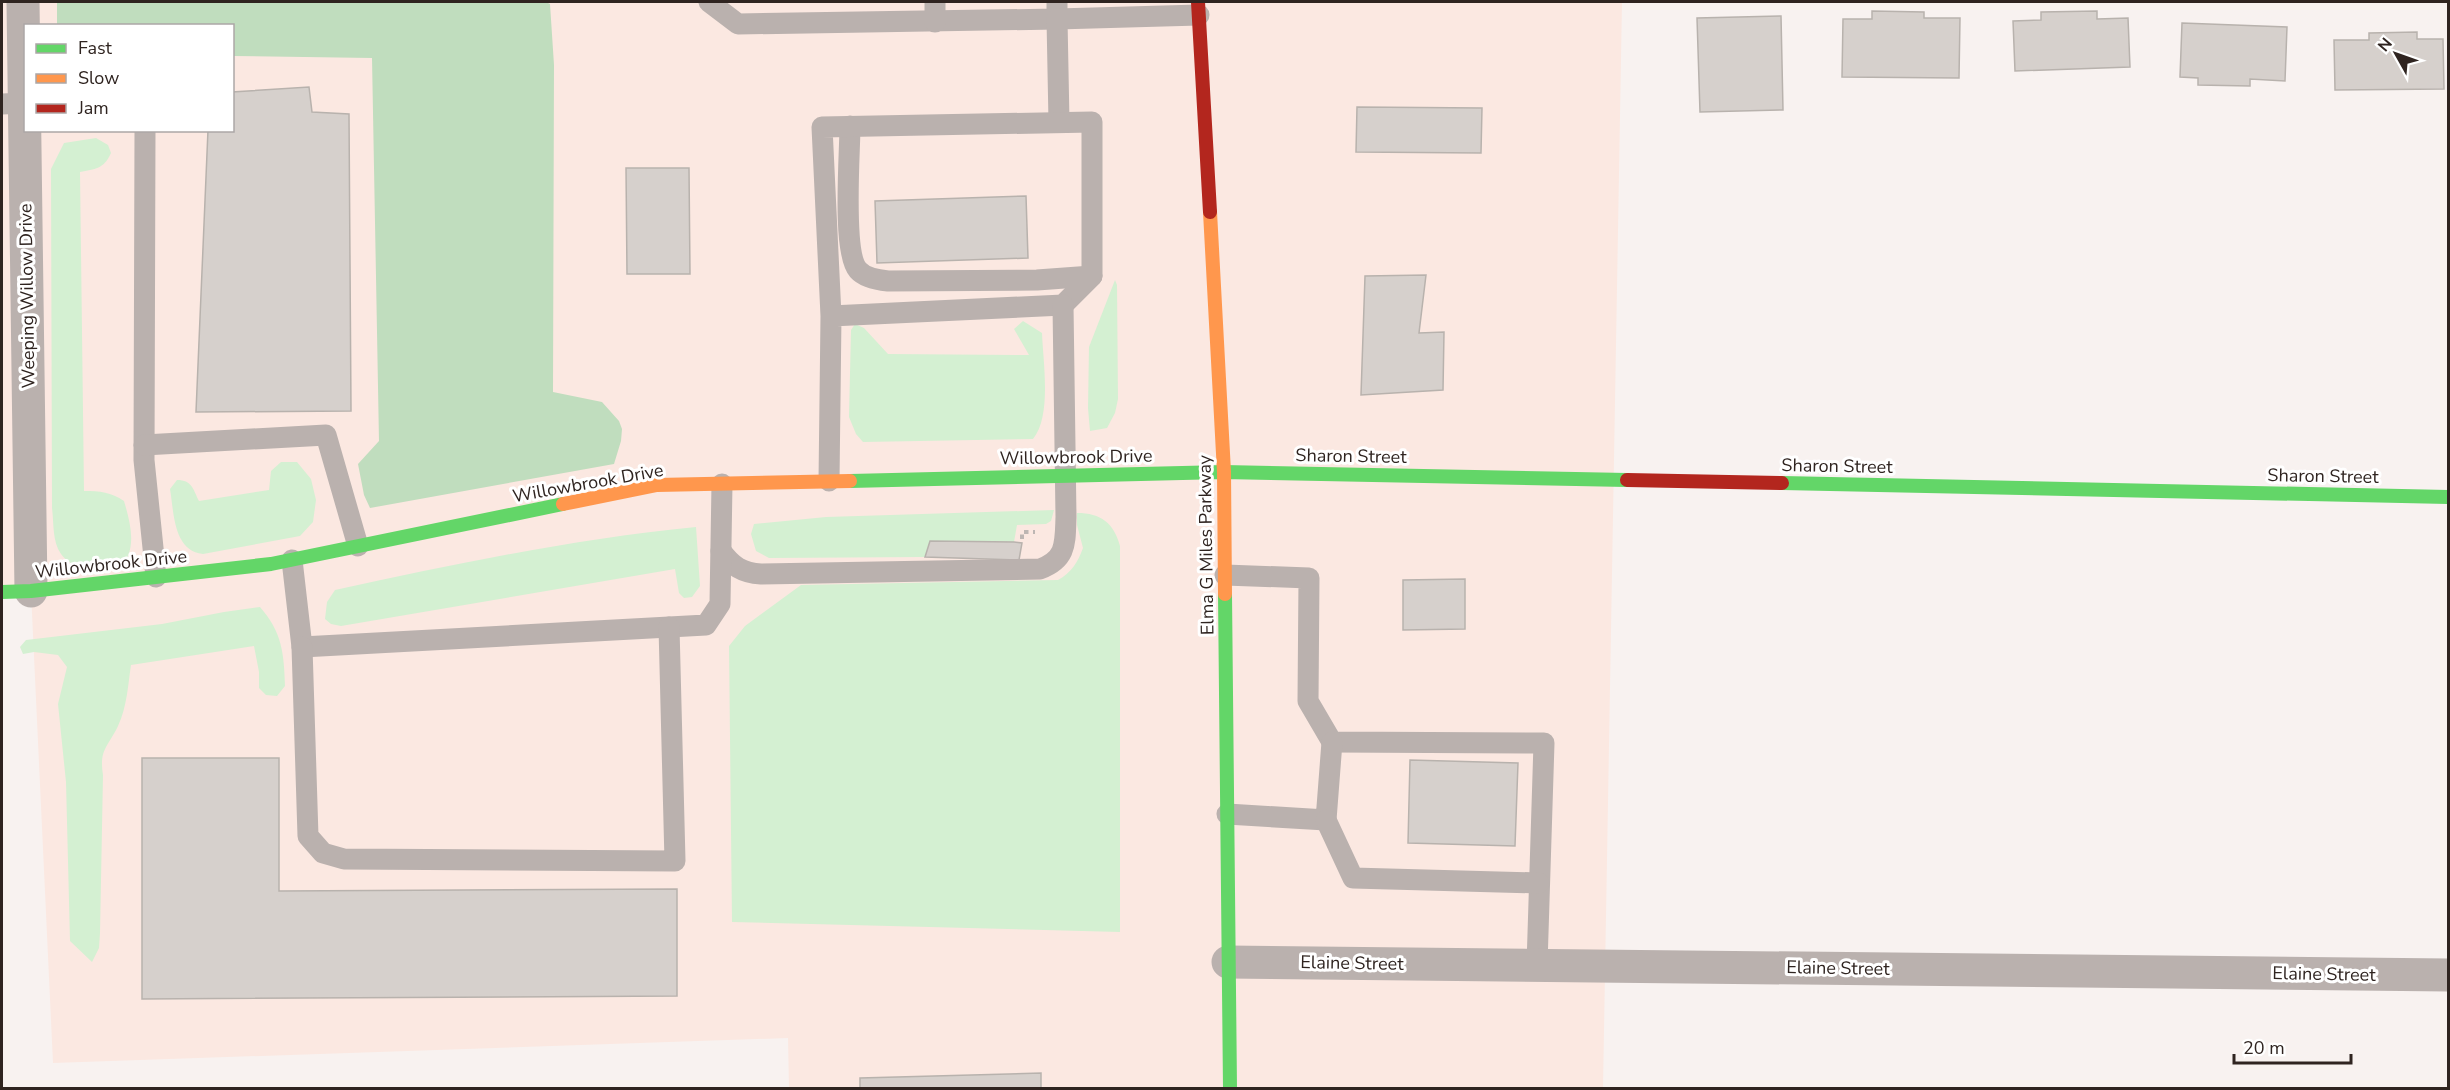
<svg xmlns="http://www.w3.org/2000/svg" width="2450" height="1090" font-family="'Nunito Sans',sans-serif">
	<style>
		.built { fill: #fbe8e1; fill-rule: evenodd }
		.green { fill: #d4f0d2 }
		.forest { fill: #c0ddbe }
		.building { fill: #d6d0cc; stroke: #b8b2ad; stroke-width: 1.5 }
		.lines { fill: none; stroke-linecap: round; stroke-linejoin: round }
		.path { stroke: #bdb6b3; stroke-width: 4; stroke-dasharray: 4.5 4.5; stroke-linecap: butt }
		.lane { stroke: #bab1ae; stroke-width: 21 }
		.street { stroke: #bab1ae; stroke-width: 33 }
		.fast { stroke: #63d668; stroke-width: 14 }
		.slow { stroke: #ff974d; stroke-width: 14 }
		.jam { stroke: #b3261e; stroke-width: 14 }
		.labels { text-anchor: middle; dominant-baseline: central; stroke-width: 6; stroke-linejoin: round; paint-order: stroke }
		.street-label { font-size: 18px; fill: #2f2420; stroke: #fff }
	</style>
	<rect width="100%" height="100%" fill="#f8f2f0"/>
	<path class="built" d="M2,2h1620l-19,1086h-814l-1,-50 -735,25 -22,-471 -29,-2zM26,26h206v104h-206z"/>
	<g class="green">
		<path d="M96,138l12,7 3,8c-7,16 -16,16 -31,19l4,319c16,0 27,1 40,10 5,17 11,38 4,55 -9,24 -55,16 -67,-2 -9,-13 -7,-31 -9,-46l-1,-339 13,-26z"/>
		<polygon points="1115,280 1117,285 1118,399 1115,413 1107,428 1090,431 1088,408 1089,347"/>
		<path d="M1023,321l19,12c1,29 10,83 -9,106l-170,3 -7,-8 -7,-17 2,-87 4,-6 9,4 24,26 141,1 -15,-26z"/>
		<path d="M281,462h16l14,17 5,21 -3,22 -13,14 -97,18c-30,-3 -29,-42 -33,-65l7,-9c15,0 16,9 22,21l70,-11 2,-19z"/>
		<polygon points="1054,510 1051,521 1046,524 1017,525 1014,542 930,541 925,557 769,558 756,551 751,534 754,524 826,517"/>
		<path d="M1077,513c24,0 37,10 43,33v386l-388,-10 -3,-276 16,-20 56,-41 257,-5c13,-7 20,-18 25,-32l-6,-23z"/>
		<path d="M696,527l4,59 -8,11 -8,1 -5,-5 -4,-24 -334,57 -10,-2 -6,-5 2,-17 8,-12c119,-26 239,-51 361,-63z"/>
		<path d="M260,607c22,25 24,46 25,79l-8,10 -11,-1 -7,-7v-16l-5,-26 -123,19c-3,20 -4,42 -13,61 -10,21 -19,23 -15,49l-3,158 -1,15 -7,14 -22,-21 -4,-159 -8,-78 9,-37 -9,-12 -24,-3 -11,2 -3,-7 6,-7 136,-16 62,-12z"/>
	</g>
	<polygon class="forest" points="57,2 546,2 550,4 554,65 553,392 602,402 619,421 622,429 621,441 614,464 370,508 364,495 358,464 379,441 372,58 233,56 232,26 57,25"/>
	<g class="building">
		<polygon points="1872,11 1924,12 1924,18 1960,18 1959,78 1842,77 1843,19 1872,19"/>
		<polygon points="2097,11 2097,19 2128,18 2130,67 2015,71 2013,21 2041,20 2041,12"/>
		<polygon points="1781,16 1783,110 1700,112 1697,18"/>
		<polygon points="2182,23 2287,27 2285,81 2250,79 2250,86 2198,85 2198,78 2180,77"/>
		<polygon points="2417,32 2417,39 2443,39 2444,89 2335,90 2334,40 2369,40 2369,33"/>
		<polygon points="309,87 312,112 349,114 351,411 196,412 208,130 232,130 232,92"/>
		<polygon points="1357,107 1482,108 1481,153 1356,152"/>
		<polygon points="626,168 689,168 690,274 627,274"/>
		<polygon points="1026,196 1028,258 877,263 875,201"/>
		<polygon points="1426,275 1419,333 1444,332 1443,390 1361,395 1365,276"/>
		<polygon points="930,541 1014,542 1022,543 1019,560 925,557"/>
		<polygon points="1465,579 1465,629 1403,630 1403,580"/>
		<polygon points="142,758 279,758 279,891 677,889 677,996 142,999"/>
		<polygon points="1410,760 1518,763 1515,846 1408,843"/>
		<polygon points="1041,1073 1041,1088 860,1088 860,1078"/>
	</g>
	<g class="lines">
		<polyline class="path" points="1022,539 1022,532 1035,532"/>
		<g class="lane">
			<polyline points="709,2 738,24 1057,19 1057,2"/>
			<polyline points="935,2 935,22"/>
			<polyline points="2,104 26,103"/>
			<polyline points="1059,122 1057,19 1199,15"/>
			<path d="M850,126c0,27 -8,126 8,144 7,8 20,10 30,11l149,-1 55,-4"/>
			<polyline points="145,130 144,460 156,577"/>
			<polyline points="144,445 326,435 358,546"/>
			<polyline points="829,481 831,316 822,127 1092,122 1092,276 1063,305 831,316"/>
			<path d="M721,551c11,15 21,22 40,23l279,-5c27,-10 25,-26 26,-52l-3,-212"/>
			<polyline points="292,560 302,647 706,625 720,604 722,484"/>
			<polyline points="1225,575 1309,578 1308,701 1332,742 1544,743 1537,965"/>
			<polyline points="302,647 308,836 323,853 344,859 675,861 669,627"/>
			<polyline points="1227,814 1326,820 1332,742"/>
			<polyline points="1326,820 1353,878 1539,883"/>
		</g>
		<g class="street">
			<polyline points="23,2 31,591"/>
			<polyline points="1228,962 2448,975"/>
		</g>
		<g class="fast">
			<polyline points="850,481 1224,472 1627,480"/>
			<polyline points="1782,483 2448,497"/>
			<polyline points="2,592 31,591 271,564 563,504"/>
			<polyline points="1225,594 1230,1088"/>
		</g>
		<g class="slow">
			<polyline points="1210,212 1224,472 1225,594"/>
			<polyline points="563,504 657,485 850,481"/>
		</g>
		<g class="jam">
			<polyline points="1198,2 1210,212"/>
			<polyline points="1627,480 1782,483"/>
		</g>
	</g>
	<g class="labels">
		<g class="street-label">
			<text transform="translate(27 296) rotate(-91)">Weeping Willow Drive</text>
			<text transform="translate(1351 456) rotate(1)">Sharon Street</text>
			<text transform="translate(1076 457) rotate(-1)">Willowbrook Drive</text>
			<text transform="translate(1837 466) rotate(1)">Sharon Street</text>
			<text transform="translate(2323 476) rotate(1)">Sharon Street</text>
			<text transform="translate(588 483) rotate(-10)">Willowbrook Drive</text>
			<text transform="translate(1206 545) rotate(-91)">Elma G Miles Parkway</text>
			<text transform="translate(111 564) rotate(-6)">Willowbrook Drive</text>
			<text transform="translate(1352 963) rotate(1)">Elaine Street</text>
			<text transform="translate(1838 968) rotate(1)">Elaine Street</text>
			<text transform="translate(2324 974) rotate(1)">Elaine Street</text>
		</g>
	</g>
	<rect width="2450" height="1090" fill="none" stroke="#2f2420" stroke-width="6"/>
	<rect x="24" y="24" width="210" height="108" fill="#ffffff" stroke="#aca7a6" stroke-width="1.5"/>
	<rect x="36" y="44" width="30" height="9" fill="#63d668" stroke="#aca7a6" stroke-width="1.5"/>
	<text x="78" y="54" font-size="18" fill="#2f2420">Fast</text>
	<rect x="36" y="74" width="30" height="9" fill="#ff974d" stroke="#aca7a6" stroke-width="1.5"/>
	<text x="78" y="84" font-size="18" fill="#2f2420">Slow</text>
	<rect x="36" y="104" width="30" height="9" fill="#b3261e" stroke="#aca7a6" stroke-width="1.5"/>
	<text x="78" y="114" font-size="18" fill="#2f2420">Jam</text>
	<g transform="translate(2396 54) rotate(310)" stroke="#ffffff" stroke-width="4.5" paint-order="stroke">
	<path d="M0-4.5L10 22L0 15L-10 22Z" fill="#2f2420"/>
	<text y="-9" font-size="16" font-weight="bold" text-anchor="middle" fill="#2f2420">N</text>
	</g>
	<path d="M2234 1054v9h117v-9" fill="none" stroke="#2f2420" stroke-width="3"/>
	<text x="2243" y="1054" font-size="18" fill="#2f2420" stroke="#ffffff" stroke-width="4.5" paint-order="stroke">20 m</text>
</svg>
